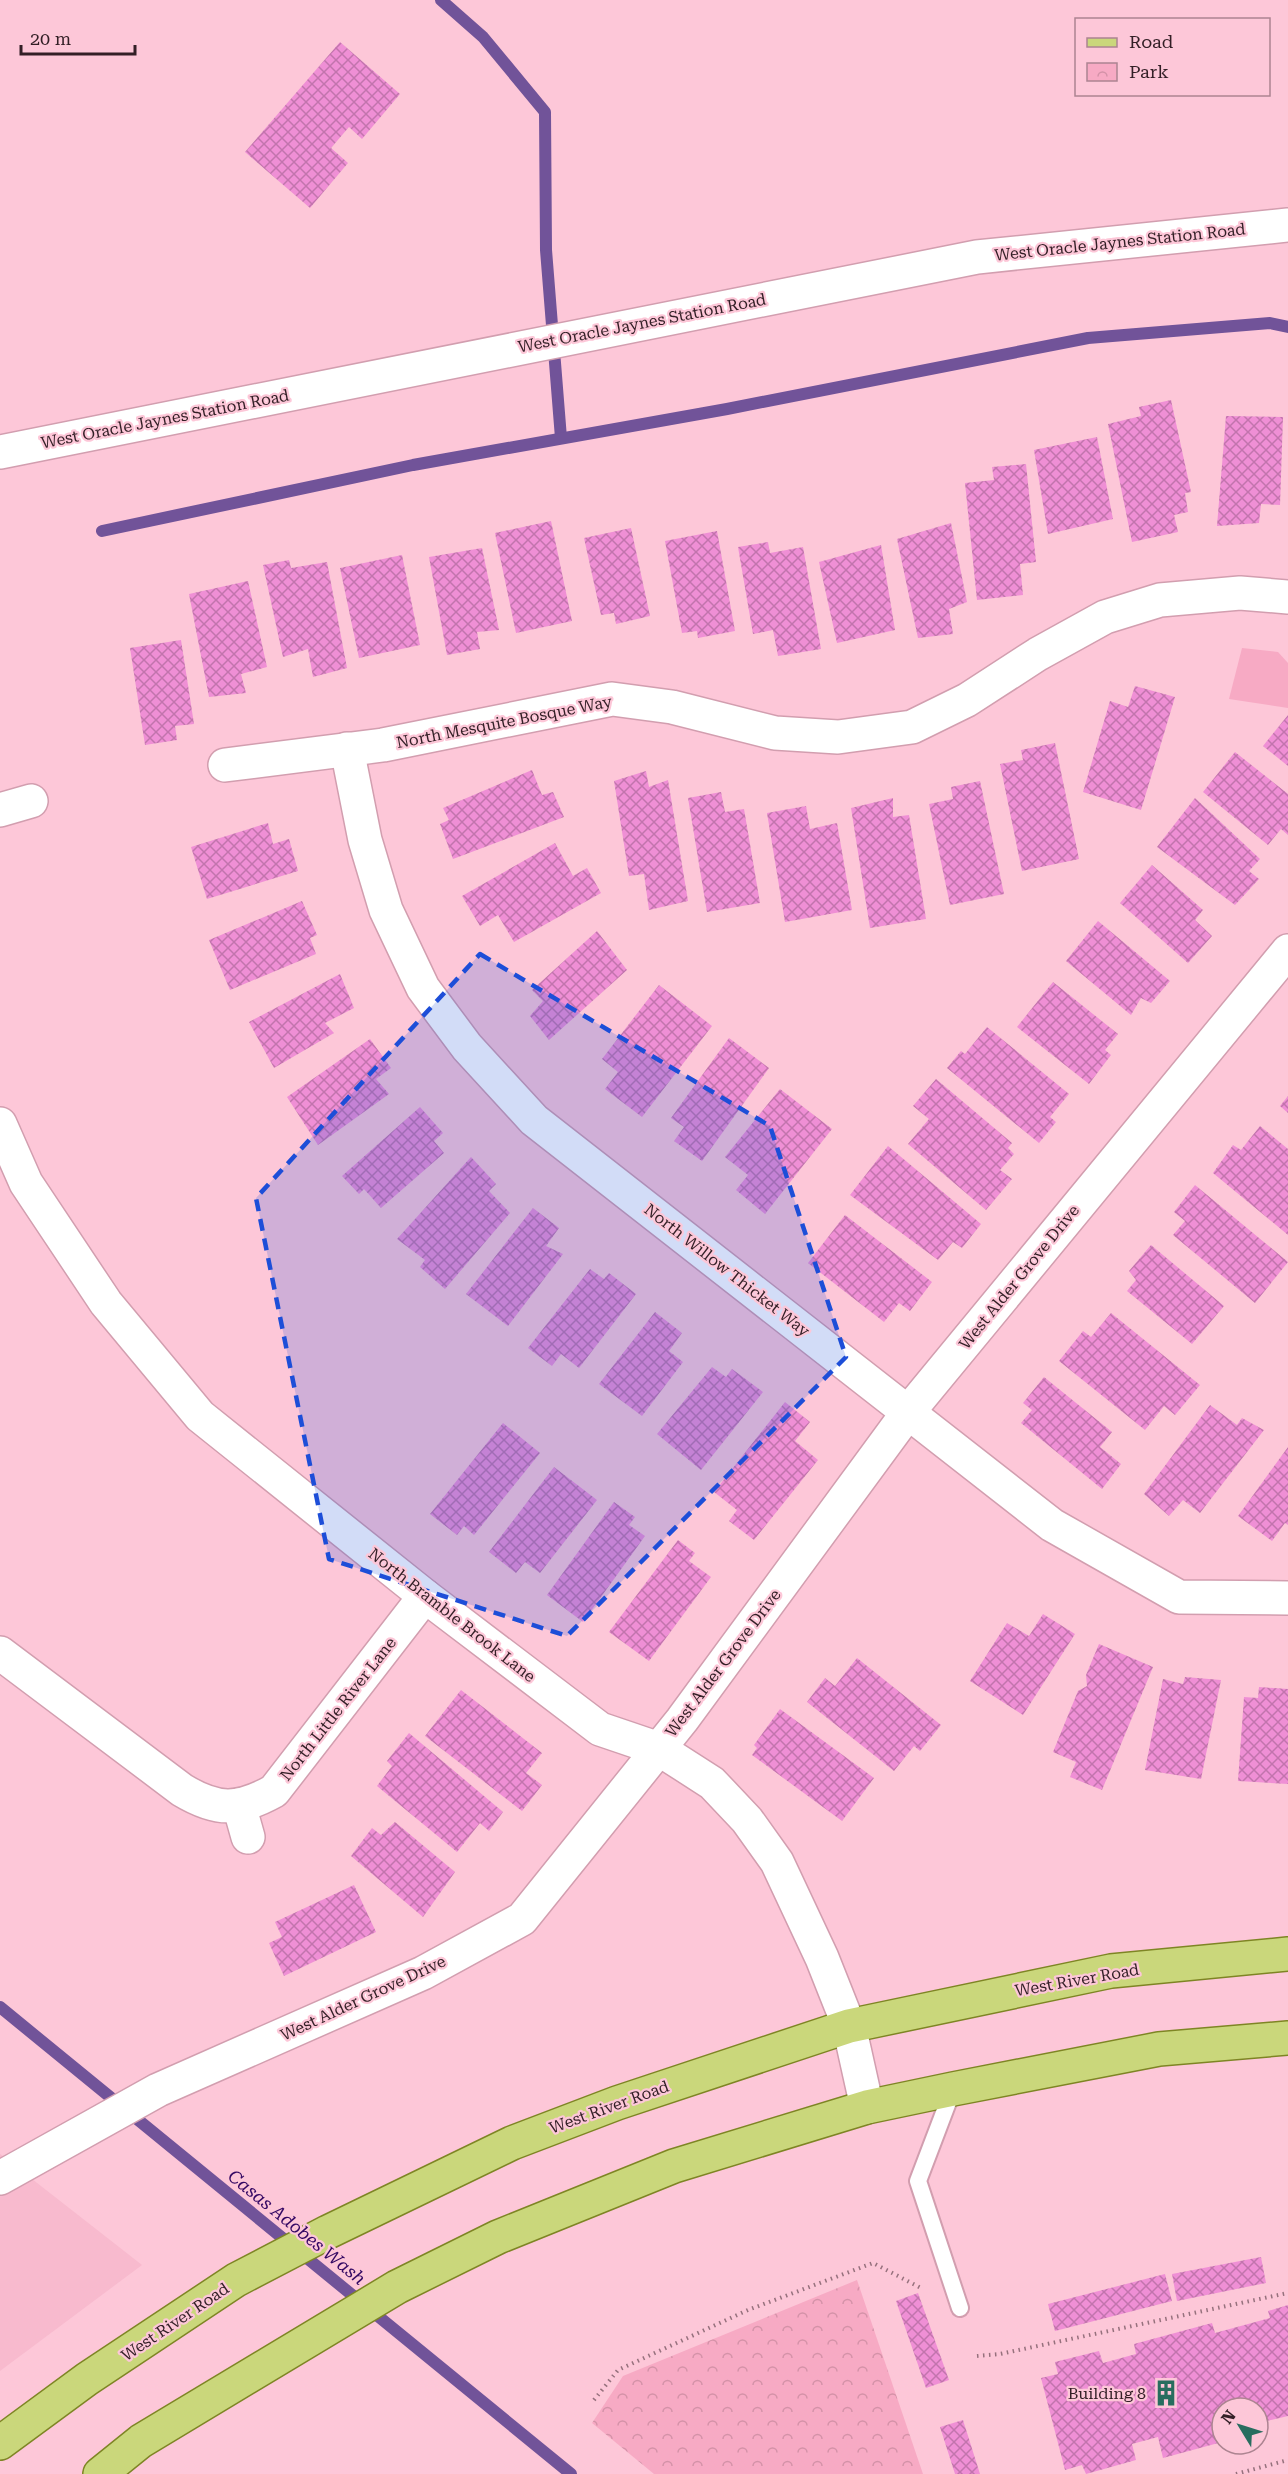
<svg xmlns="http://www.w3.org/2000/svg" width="1288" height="2474" font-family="'Roboto Serif',serif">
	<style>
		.built { fill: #f8bace }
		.green { fill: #f7aac4 }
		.park { fill: url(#park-crowns) }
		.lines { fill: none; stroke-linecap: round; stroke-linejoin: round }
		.stream { stroke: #715399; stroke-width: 12 }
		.building { fill: url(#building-cross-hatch) }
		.service-casing { stroke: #d29eaf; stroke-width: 20 }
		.minor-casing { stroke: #d29eaf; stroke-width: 36 }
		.tertiary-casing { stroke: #d29eaf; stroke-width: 36 }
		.primary-casing { stroke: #7e8524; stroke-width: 36 }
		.path { stroke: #96717d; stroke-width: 4; stroke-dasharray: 1.5 4.5; stroke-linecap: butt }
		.service { stroke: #fff; stroke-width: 16 }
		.minor { stroke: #fff; stroke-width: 33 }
		.tertiary { stroke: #fff; stroke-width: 33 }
		.primary { stroke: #cad77b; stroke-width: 33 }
		.marked { fill: #1d4ed8; fill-opacity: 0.2; stroke: #1d4ed8; stroke-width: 4.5; stroke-dasharray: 12 8; stroke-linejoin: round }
		.labels { text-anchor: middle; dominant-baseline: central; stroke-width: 4.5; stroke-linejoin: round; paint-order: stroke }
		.street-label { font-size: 16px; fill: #331f26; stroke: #fdc7d8 }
		.poi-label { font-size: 16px; fill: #331f26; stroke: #fdc7d8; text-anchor: end }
		.water-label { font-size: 18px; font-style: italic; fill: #340863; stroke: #fdc7d8 }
	</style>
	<defs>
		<pattern id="park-crowns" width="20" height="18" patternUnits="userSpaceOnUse" patternTransform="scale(1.5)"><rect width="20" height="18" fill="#f7aac4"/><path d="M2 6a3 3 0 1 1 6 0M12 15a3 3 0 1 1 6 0" fill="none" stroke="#d492a8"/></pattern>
		<pattern id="building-cross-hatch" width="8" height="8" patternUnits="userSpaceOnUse" patternTransform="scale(1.5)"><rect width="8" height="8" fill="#ef8fd5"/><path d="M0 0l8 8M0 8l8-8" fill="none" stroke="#c274ad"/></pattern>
	</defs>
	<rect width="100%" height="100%" fill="#fdc7d8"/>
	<polygon class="built" points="0,2154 142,2265 0,2371"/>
	<polygon class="green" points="1242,648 1278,652 1288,663 1288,708 1229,699"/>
	<polygon class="park" points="857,2280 923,2474 654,2474 592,2423 623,2376"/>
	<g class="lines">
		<g class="stream">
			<polyline points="441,0 483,37 545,112 546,250 561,438"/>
			<polyline points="102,531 413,465 727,409 1088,338 1270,323 1288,327"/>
			<polyline points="0,2007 571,2474"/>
		</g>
	</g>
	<g class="building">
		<polygon points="340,42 400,94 362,139 349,127 331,148 348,163 310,208 245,152"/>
		<polygon points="1171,400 1191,492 1185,493 1188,512 1174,515 1178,532 1132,542 1108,424 1141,416 1139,407"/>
		<polygon points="1226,416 1283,417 1280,505 1261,504 1259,523 1217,526"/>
		<polygon points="1097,437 1113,519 1048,534 1034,450"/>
		<polygon points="1026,464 1036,562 1020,564 1023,595 977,600 965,483 994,480 992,467"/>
		<polygon points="551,521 572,621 516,633 495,533"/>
		<polygon points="951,523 967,602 949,609 953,634 918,638 897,539"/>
		<polygon points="631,528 650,616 616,624 614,613 601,615 584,538"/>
		<polygon points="717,531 735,631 698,638 697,631 682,633 665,541"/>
		<polygon points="768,542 770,553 803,547 821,649 778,656 773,630 753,634 738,547"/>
		<polygon points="881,545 895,630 837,643 819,562"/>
		<polygon points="482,548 499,630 477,632 480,649 447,655 429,557"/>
		<polygon points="402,555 420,645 359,658 340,568"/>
		<polygon points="289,560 291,568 327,562 347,668 313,677 308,649 283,657 263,565"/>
		<polygon points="248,581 267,667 241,674 246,693 209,697 189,594"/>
		<polygon points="181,640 194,724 175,726 177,740 145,745 130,648"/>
		<polygon points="1135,686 1175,697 1141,810 1083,792 1110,701 1128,707"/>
		<polygon points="1288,715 1288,766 1263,746"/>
		<polygon points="1055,743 1079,859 1022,871 1000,764 1023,760 1021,750"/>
		<polygon points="1235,752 1288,794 1288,835 1281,829 1268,845 1203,792"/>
		<polygon points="532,770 542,795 553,792 564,817 453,859 440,824 449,820 443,808"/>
		<polygon points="646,771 649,787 668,780 688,901 649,910 644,874 629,876 614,781"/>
		<polygon points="980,781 1004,894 950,905 929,804 953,799 951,787"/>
		<polygon points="721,792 725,812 744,809 760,903 707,912 688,798"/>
		<polygon points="893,798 893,817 909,815 926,919 870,928 851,808"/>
		<polygon points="1195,798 1260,859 1249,871 1259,879 1235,905 1157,847"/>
		<polygon points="806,806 810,829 837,823 852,910 785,922 767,813"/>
		<polygon points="268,823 273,844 289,839 298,871 207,899 191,847"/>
		<polygon points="555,843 573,876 587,868 601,893 514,942 498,915 480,926 462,896"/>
		<polygon points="1152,865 1203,910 1195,920 1212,936 1188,963 1120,903"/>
		<polygon points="302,901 317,935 310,938 316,954 230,990 209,940"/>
		<polygon points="1098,921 1170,981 1151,1003 1141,998 1131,1015 1066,961"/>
		<polygon points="597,931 627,970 549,1040 530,1016 543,1001 532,990"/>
		<polygon points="340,974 354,1008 325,1023 334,1033 274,1068 249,1022"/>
		<polygon points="1053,982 1118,1034 1105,1050 1111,1055 1089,1084 1017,1027"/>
		<polygon points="659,985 712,1026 642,1117 605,1089 618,1072 602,1059"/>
		<polygon points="987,1027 1069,1094 1050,1117 1056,1122 1039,1143 947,1068 961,1051 965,1054"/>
		<polygon points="729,1038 769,1068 702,1161 674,1141 684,1127 671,1118"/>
		<polygon points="370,1039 391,1068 376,1079 389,1094 318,1145 287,1097"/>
		<polygon points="936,1079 1012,1143 1008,1148 1014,1154 1000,1170 1012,1179 986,1210 908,1144 929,1119 913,1106"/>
		<polygon points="780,1089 832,1129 765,1214 736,1190 748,1175 725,1157"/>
		<polygon points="1288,1096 1288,1113 1280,1106"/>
		<polygon points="420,1107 443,1133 434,1141 444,1153 381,1208 364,1189 359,1194 342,1176"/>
		<polygon points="1260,1126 1288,1149 1288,1235 1213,1173 1233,1145 1241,1150"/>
		<polygon points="888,1146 981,1224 962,1248 953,1242 938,1260 850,1195"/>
		<polygon points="471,1157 496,1184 489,1191 510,1213 445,1289 420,1267 425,1260 397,1239"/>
		<polygon points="1195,1185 1288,1262 1255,1303 1173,1235 1185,1221 1174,1212"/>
		<polygon points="533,1208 559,1228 546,1246 563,1254 508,1326 466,1294"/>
		<polygon points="845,1215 932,1282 910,1311 899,1303 884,1322 808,1263"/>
		<polygon points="1151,1245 1224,1306 1192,1344 1127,1291 1136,1280 1129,1271"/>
		<polygon points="590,1269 604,1279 609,1273 636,1294 579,1368 561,1354 552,1366 528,1348"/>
		<polygon points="655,1312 682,1333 669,1351 683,1362 642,1416 599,1384"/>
		<polygon points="1111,1313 1200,1385 1175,1415 1164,1406 1145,1430 1059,1361 1083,1331 1091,1337"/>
		<polygon points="712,1367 726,1377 732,1369 763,1392 701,1470 657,1434"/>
		<polygon points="1044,1377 1112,1432 1100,1447 1121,1464 1102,1489 1021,1423 1032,1410 1023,1403"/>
		<polygon points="785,1402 810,1422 795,1441 818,1460 754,1540 729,1521 737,1510 714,1492"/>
		<polygon points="1210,1405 1237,1425 1242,1418 1264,1430 1200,1513 1183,1500 1169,1516 1144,1494"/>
		<polygon points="503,1423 540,1453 474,1535 464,1526 457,1535 430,1514"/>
		<polygon points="1288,1447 1288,1525 1285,1523 1272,1541 1238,1516"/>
		<polygon points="554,1467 597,1500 540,1573 525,1562 516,1573 489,1552"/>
		<polygon points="614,1502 635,1517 629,1525 645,1536 583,1622 547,1595"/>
		<polygon points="678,1540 695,1553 689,1561 711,1577 649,1661 609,1632"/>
		<polygon points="1043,1614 1075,1634 1023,1715 970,1681 1007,1623 1029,1636"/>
		<polygon points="1099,1644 1153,1667 1102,1790 1070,1777 1076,1762 1053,1752 1078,1691 1087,1686 1086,1675"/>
		<polygon points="857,1658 941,1725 920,1751 914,1746 894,1771 807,1702 825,1678 835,1686"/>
		<polygon points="1185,1677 1221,1680 1201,1779 1145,1770 1163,1679 1183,1684"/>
		<polygon points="1259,1687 1288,1689 1288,1784 1238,1781 1244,1697 1258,1698"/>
		<polygon points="461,1690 542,1753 526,1773 542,1785 522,1811 425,1736"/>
		<polygon points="780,1709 874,1778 842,1821 752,1755 757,1748 754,1745"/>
		<polygon points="409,1733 503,1812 489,1831 480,1823 457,1852 377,1786 392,1766 387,1761"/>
		<polygon points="395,1822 455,1872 423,1917 351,1856 372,1828 381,1835"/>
		<polygon points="354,1885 376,1932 284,1976 269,1943 282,1937 275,1922"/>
		<polygon points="1261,2257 1266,2283 1177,2301 1172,2274"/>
		<polygon points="1165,2274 1172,2301 1055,2331 1048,2304"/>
		<polygon points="918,2293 949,2380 926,2388 896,2301"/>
		<polygon points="1288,2305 1288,2416 1258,2423 1258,2408 1222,2408 1222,2442 1163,2458 1158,2437 1132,2444 1136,2460 1086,2474 1082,2465 1065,2470 1041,2378 1058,2374 1055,2362 1099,2351 1103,2363 1136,2354 1134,2344 1212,2323 1215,2333 1270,2318 1268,2311"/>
		<polygon points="963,2420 980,2474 955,2474 940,2427"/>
	</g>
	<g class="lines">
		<g class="service-casing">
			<polyline id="service" points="953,2089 918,2181 960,2308"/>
		</g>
		<g class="minor-casing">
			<g id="minor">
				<polyline points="347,749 365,840 386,910 423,988 467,1047 534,1120 1052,1525 1179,1597 1288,1598"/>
				<polyline points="225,765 383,745 612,699 672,707 775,733 838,737 912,727 967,700 1038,654 1105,617 1160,600 1240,593 1288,597"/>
				<polyline points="0,810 31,801"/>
				<polyline points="0,1124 26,1183 106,1303 200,1416 425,1596 600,1729 659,1749 712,1783 747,1820 777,1862 822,1958 849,2026 867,2107"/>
				<path d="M0,1653l182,137c35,21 56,21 92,1l151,-195"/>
				<polyline points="239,1805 248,1837"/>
				<polyline points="0,2178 158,2090 423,1973 522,1919 682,1720 909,1411 1288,951"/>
			</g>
		</g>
		<g class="tertiary-casing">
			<polyline id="tertiary" points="0,452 977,257 1288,225"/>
		</g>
		<g class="primary-casing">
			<g id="primary">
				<polyline points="0,2443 87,2379 236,2280 328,2232 512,2143 617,2103 849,2026 1111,1971 1288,1954"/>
				<polyline points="100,2474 141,2441 397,2287 498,2237 674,2166 867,2107 953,2089 1159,2049 1288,2038"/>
			</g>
		</g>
		<g class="path">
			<polyline points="977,2356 1000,2354 1288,2293"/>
			<polyline points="594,2400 618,2370 748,2310 873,2263 923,2289"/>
			<polyline points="1236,2474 1288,2460"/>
		</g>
		<use href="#service" class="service"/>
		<use href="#minor" class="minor"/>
		<use href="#tertiary" class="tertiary"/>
		<use href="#primary" class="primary"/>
	</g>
	<path class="marked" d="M480,954l290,172 76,231 -279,279 -238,-77 -73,-361z"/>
	<defs>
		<g id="building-bare" transform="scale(2.07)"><path d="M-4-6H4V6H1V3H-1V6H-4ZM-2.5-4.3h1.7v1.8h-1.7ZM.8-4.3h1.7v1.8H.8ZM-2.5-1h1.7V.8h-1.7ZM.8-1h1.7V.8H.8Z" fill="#286d5f" stroke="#fdc7d8" stroke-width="2.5" paint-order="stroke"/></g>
	</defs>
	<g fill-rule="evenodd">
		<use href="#building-bare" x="1166" y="2393"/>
	</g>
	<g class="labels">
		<g class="street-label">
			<text transform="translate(1120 242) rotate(-6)">West Oracle Jaynes Station Road</text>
			<text transform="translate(642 323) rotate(-11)">West Oracle Jaynes Station Road</text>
			<text transform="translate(165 419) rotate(-11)">West Oracle Jaynes Station Road</text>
			<text transform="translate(504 722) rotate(-11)">North Mesquite Bosque Way</text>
			<text transform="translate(727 1270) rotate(38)">North Willow Thicket Way</text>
			<text transform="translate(1019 1277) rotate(-51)">West Alder Grove Drive</text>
			<text transform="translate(452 1615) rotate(38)">North Bramble Brook Lane</text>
			<text transform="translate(723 1663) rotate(-53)">West Alder Grove Drive</text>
			<text transform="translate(338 1709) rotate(-52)">North Little River Lane</text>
			<text transform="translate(1077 1980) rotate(-10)">West River Road</text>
			<text transform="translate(363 1998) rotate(-25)">West Alder Grove Drive</text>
			<text transform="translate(609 2107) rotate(-20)">West River Road</text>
			<text transform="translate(175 2322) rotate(-34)">West River Road</text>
		</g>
		<g class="poi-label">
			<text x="1146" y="2393">Building 8</text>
		</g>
		<g class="water-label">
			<text transform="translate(297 2227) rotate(39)">Casas Adobes Wash</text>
		</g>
	</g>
	<rect x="1075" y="18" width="195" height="78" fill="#fdc7d8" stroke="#ac8491" stroke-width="1.5"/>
	<rect x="1087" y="38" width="30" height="9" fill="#cad77b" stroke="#ac8491" stroke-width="1.5"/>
	<text x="1129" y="48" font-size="18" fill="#331f26">Road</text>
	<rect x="1087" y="63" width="30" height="18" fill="url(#park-crowns)" stroke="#ac8491" stroke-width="1.5"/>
	<text x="1129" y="78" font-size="18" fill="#331f26">Park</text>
	<g transform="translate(1240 2426) rotate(308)"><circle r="28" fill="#fdc7d8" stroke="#ac8491" stroke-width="1.5"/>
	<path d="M0-4.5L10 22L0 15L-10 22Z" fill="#286d5f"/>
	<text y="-9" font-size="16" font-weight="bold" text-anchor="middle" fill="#331f26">N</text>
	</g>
	<path d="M21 45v9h114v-9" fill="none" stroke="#331f26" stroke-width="3"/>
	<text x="30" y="45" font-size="18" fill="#331f26" stroke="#fdc7d8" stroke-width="4.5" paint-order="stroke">20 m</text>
</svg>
